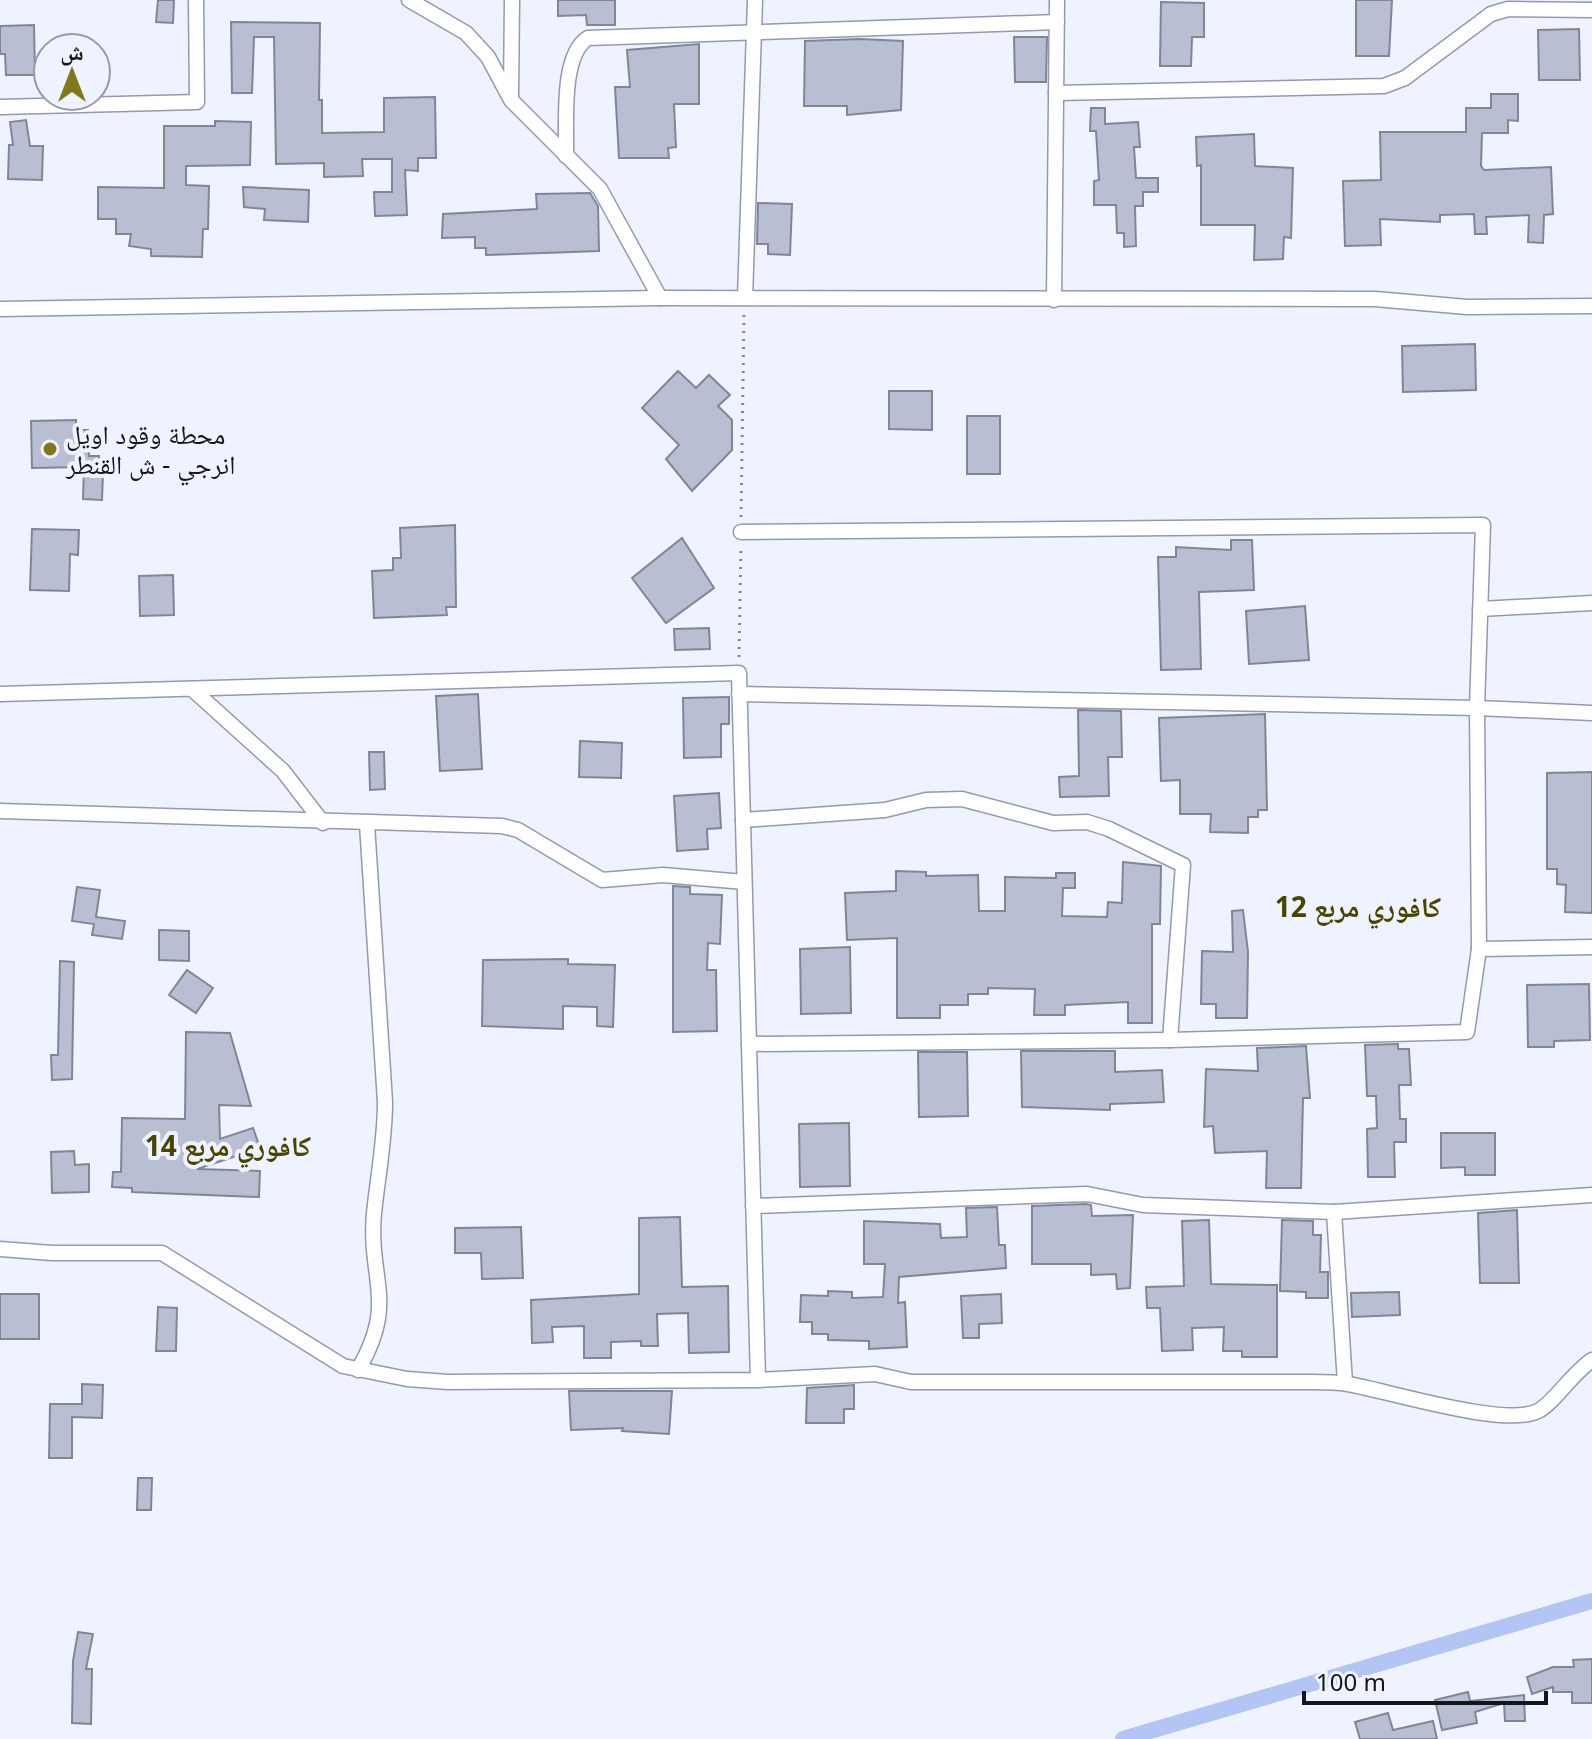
<svg xmlns="http://www.w3.org/2000/svg" width="1592" height="1739" font-family="'Noto Sans','Noto Naskh Arabic',sans-serif">
	<style>
		.lines { fill: none; stroke-linecap: round; stroke-linejoin: round }
		.canal { stroke: #b3c5f3; stroke-width: 16 }
		.building { fill: #b8bfd2; stroke: #7f8698; stroke-width: 2 }
		.street-casing { stroke: #939aad; stroke-width: 17 }
		.path { stroke: #82868f; stroke-width: 3; stroke-dasharray: 2 6; stroke-linecap: butt }
		.street { stroke: #fff; stroke-width: 14 }
		.poi-dot { fill: #81781d; stroke: #eef3ff; stroke-width: 3 }
		.labels { text-anchor: middle; dominant-baseline: central; stroke-width: 8; stroke-linejoin: round; paint-order: stroke }
		.poi-label { font-size: 26px; fill: #14161d; stroke: #eef3ff; text-anchor: start }
		.neighbourhood-label { font-size: 28px; font-weight: bold; fill: #4a4401; stroke: #eef3ff }
	</style>
	<rect width="100%" height="100%" fill="#eef3ff"/>
	<g class="lines">
		<polyline class="canal" points="1123,1739 1592,1601"/>
	</g>
	<g class="building">
		<polygon points="158,0 174,0 173,23 156,22"/>
		<polygon points="558,0 615,0 615,25 587,25 586,15 558,16"/>
		<polygon points="1356,0 1392,0 1389,56 1356,56"/>
		<polygon points="1161,2 1204,3 1204,37 1192,37 1191,66 1160,66"/>
		<polygon points="231,22 320,23 319,100 322,100 322,133 384,132 384,98 435,97 436,158 418,158 418,171 405,170 407,215 375,216 374,192 392,192 392,159 362,159 363,176 324,177 324,163 276,164 274,37 254,37 252,93 232,93"/>
		<polygon points="34,25 35,75 6,75 5,54 0,54 0,26"/>
		<polygon points="1579,29 1580,80 1539,80 1538,30"/>
		<polygon points="1014,37 1047,37 1046,82 1015,82"/>
		<polygon points="860,39 903,41 901,110 847,115 847,106 804,106 805,41"/>
		<polygon points="699,44 699,104 674,104 676,147 668,148 669,158 619,158 615,87 630,87 627,50"/>
		<polygon points="1491,94 1518,94 1518,121 1508,120 1508,133 1482,133 1481,166 1484,170 1551,167 1553,214 1544,215 1543,243 1528,242 1529,215 1486,217 1487,234 1475,234 1474,214 1440,215 1440,222 1380,219 1381,245 1345,246 1343,181 1381,180 1380,132 1466,132 1466,108 1491,108"/>
		<polygon points="1091,108 1105,108 1105,124 1138,122 1140,147 1134,147 1136,178 1158,178 1158,192 1143,192 1143,206 1135,206 1136,246 1124,247 1124,233 1117,233 1116,205 1094,205 1094,181 1099,180 1096,131 1090,131"/>
		<polygon points="26,120 30,146 43,146 42,180 8,179 9,145 13,145 10,122"/>
		<polygon points="215,121 251,122 250,165 186,166 186,185 209,186 208,229 203,229 202,257 151,256 151,249 129,246 131,234 116,234 116,219 98,219 98,187 164,188 164,126 215,126"/>
		<polygon points="1254,134 1255,166 1293,168 1291,238 1284,237 1283,259 1254,260 1255,225 1201,225 1201,165 1197,166 1196,137"/>
		<polygon points="243,187 309,190 308,222 264,220 265,209 244,207"/>
		<polygon points="590,193 598,206 599,251 486,255 486,248 475,248 475,237 442,238 443,214 537,209 536,194"/>
		<polygon points="758,203 792,204 790,255 768,254 768,244 757,244"/>
		<polygon points="1475,344 1476,390 1403,392 1402,346"/>
		<polygon points="678,371 696,388 709,375 730,395 718,406 732,420 732,450 692,491 666,459 679,445 642,408"/>
		<polygon points="889,391 932,391 932,430 889,429"/>
		<rect x="967" y="416" width="33" height="58"/>
		<polygon points="76,420 76,430 88,430 89,456 99,456 98,473 103,473 102,500 83,499 84,467 32,468 31,421"/>
		<polygon points="455,525 456,607 446,607 447,615 374,618 372,571 393,570 393,558 401,558 400,528"/>
		<polygon points="32,529 79,530 78,555 70,554 69,591 30,590"/>
		<polygon points="682,538 714,588 666,623 632,578"/>
		<polygon points="1231,540 1252,540 1254,590 1199,592 1201,669 1161,670 1158,557 1176,557 1176,547 1231,550"/>
		<polygon points="173,575 174,615 140,616 139,576"/>
		<polygon points="1305,606 1309,660 1249,664 1246,611"/>
		<polygon points="709,628 710,649 675,650 674,629"/>
		<polygon points="478,694 482,769 440,771 436,696"/>
		<polygon points="729,697 729,724 721,724 721,757 684,758 683,698"/>
		<polygon points="1078,710 1121,711 1122,757 1108,757 1109,796 1060,797 1059,777 1079,776"/>
		<polygon points="1265,714 1267,810 1258,810 1258,817 1248,817 1248,833 1210,832 1211,814 1180,814 1180,780 1161,781 1159,718"/>
		<polygon points="580,741 622,743 621,778 579,777"/>
		<polygon points="369,752 384,752 385,789 370,790"/>
		<polygon points="1592,772 1592,913 1565,912 1566,885 1557,884 1557,869 1547,869 1547,773"/>
		<polygon points="719,793 721,828 707,829 708,849 677,851 674,796"/>
		<polygon points="1123,862 1161,866 1160,924 1152,924 1152,1023 1128,1023 1128,1002 1065,1005 1065,1015 1034,1015 1035,989 988,988 988,994 968,994 968,1005 940,1005 940,1018 897,1018 897,938 847,940 845,893 896,891 896,871 926,872 926,876 978,875 979,911 1005,911 1005,877 1056,878 1056,873 1075,873 1075,888 1063,888 1062,916 1107,917 1108,902 1122,903"/>
		<polygon points="673,886 690,887 690,894 722,895 720,944 708,943 707,970 716,970 717,1031 673,1032"/>
		<polygon points="77,887 100,890 96,917 125,921 122,939 92,935 94,924 72,921"/>
		<polygon points="1243,910 1248,952 1247,1018 1216,1018 1216,1004 1201,1004 1202,951 1233,952 1232,911"/>
		<polygon points="159,930 189,931 189,961 159,960"/>
		<polygon points="850,947 851,1013 801,1014 800,949"/>
		<polygon points="568,959 568,964 615,965 613,1027 597,1026 597,1007 563,1006 563,1029 482,1026 483,960"/>
		<polygon points="60,961 74,962 72,1079 52,1080 51,1055 58,1055"/>
		<polygon points="187,970 213,988 196,1013 169,995"/>
		<polygon points="1589,984 1590,1040 1554,1041 1554,1047 1528,1047 1527,985"/>
		<polygon points="186,1032 230,1033 251,1106 219,1105 220,1139 253,1128 260,1148 197,1169 260,1171 259,1197 132,1192 132,1188 112,1187 113,1172 121,1172 122,1118 185,1119"/>
		<polygon points="1398,1044 1398,1049 1409,1049 1411,1085 1399,1085 1400,1119 1406,1119 1406,1142 1394,1142 1395,1177 1368,1177 1367,1129 1377,1128 1376,1096 1367,1096 1365,1045"/>
		<polygon points="1306,1046 1310,1098 1303,1098 1301,1188 1266,1188 1267,1151 1215,1153 1213,1126 1204,1127 1206,1069 1258,1071 1257,1048"/>
		<polygon points="1021,1051 1115,1051 1115,1072 1162,1070 1164,1102 1110,1104 1110,1110 1022,1107"/>
		<polygon points="918,1052 967,1052 968,1116 919,1117"/>
		<polygon points="849,1123 850,1186 800,1187 799,1124"/>
		<polygon points="1441,1133 1495,1133 1495,1175 1465,1175 1465,1167 1441,1168"/>
		<polygon points="74,1151 75,1165 89,1164 89,1192 52,1193 51,1152"/>
		<polygon points="1086,1204 1091,1205 1092,1216 1133,1215 1130,1288 1117,1289 1116,1274 1091,1275 1091,1264 1032,1264 1032,1206"/>
		<polygon points="997,1207 999,1245 1005,1245 1006,1268 899,1277 898,1303 905,1302 907,1347 869,1349 869,1341 828,1340 828,1334 812,1334 812,1322 800,1322 801,1295 828,1296 828,1291 852,1292 852,1298 883,1297 885,1264 864,1264 864,1221 940,1224 941,1238 967,1237 966,1208"/>
		<polygon points="1517,1210 1519,1283 1480,1283 1478,1213"/>
		<polygon points="680,1217 682,1287 728,1286 729,1352 689,1353 688,1313 657,1314 658,1346 641,1346 641,1341 611,1342 611,1358 584,1358 584,1326 552,1327 553,1342 532,1343 531,1300 639,1294 639,1218"/>
		<polygon points="1209,1220 1211,1284 1277,1285 1277,1357 1242,1357 1242,1351 1223,1351 1224,1327 1192,1328 1193,1350 1162,1351 1160,1308 1147,1308 1146,1287 1184,1286 1182,1221"/>
		<polygon points="1282,1220 1313,1221 1313,1235 1321,1235 1320,1272 1328,1272 1328,1298 1306,1298 1306,1292 1280,1291"/>
		<polygon points="521,1227 523,1278 482,1279 481,1253 455,1253 455,1228"/>
		<polygon points="1399,1292 1400,1315 1352,1317 1351,1293"/>
		<rect x="0" y="1294" width="39" height="45"/>
		<polygon points="1001,1294 1002,1323 979,1324 979,1338 963,1338 961,1296"/>
		<polygon points="158,1307 177,1308 176,1351 156,1351"/>
		<polygon points="82,1384 103,1385 102,1418 72,1417 72,1458 49,1458 50,1404 82,1404"/>
		<polygon points="854,1385 854,1409 844,1409 844,1423 806,1423 807,1388"/>
		<polygon points="569,1391 672,1391 669,1434 622,1431 623,1428 571,1430"/>
		<polygon points="138,1478 152,1478 151,1510 137,1510"/>
		<polygon points="78,1632 93,1634 86,1669 92,1669 91,1724 72,1723 73,1661"/>
		<polygon points="1592,1659 1592,1703 1572,1703 1572,1692 1553,1692 1553,1687 1532,1694 1527,1677 1553,1667 1574,1667 1573,1660"/>
		<polygon points="1468,1692 1470,1701 1524,1695 1525,1721 1505,1721 1504,1703 1475,1712 1477,1723 1442,1730 1435,1700"/>
		<polygon points="1388,1713 1393,1730 1433,1721 1437,1739 1360,1739 1355,1722"/>
	</g>
	<g class="lines">
		<g class="street-casing">
			<g id="street">
				<polyline points="409,0 466,33 488,57 511,100 600,189 660,298"/>
				<polyline points="1056,93 1384,86 1405,78 1491,14 1508,9 1592,10"/>
				<polyline points="511,96 512,0"/>
				<polyline points="0,107 197,102 196,0"/>
				<path d="M566,156c1,-30 -6,-101 22,-118l469,-16"/>
				<polyline points="745,298 755,0"/>
				<polyline points="1054,300 1057,0"/>
				<polyline points="0,309 660,298 1375,299 1467,307 1592,306"/>
				<polyline points="741,532 1483,525 1477,708 1479,949 1467,1032 1170,1040 749,1044"/>
				<polyline points="1480,609 1592,603"/>
				<polyline points="192,689 283,771 323,823"/>
				<polyline points="0,694 739,673 758,1380"/>
				<polyline points="739,694 1477,708 1592,713"/>
				<polyline points="0,811 502,826 518,830 602,880 663,875 744,882"/>
				<polyline points="743,820 885,810 926,800 962,799 1053,823 1087,822 1109,829 1183,865 1170,1040"/>
				<polyline points="1479,949 1592,947"/>
				<polyline points="753,1206 1087,1194 1143,1205 1334,1212 1345,1383"/>
				<polyline points="1334,1212 1592,1195"/>
				<path d="M0,1249l52,4h110l181,113 64,13 41,3 310,-2 117,-6 36,8h400c12,0 25,0 37,2 40,7 157,44 190,27 17,-9 33,-37 54,-51"/>
				<path d="M358,1370c40,-69 10,-89 16,-157 4,-38 11,-73 11,-111l-18,-278"/>
			</g>
		</g>
		<g class="path">
			<polyline points="741,517 744,313"/>
			<polyline points="739,657 741,545"/>
		</g>
		<use href="#street" class="street"/>
	</g>
	<circle class="poi-dot" cx="50" cy="449" r="8"/>
	<g class="labels">
		<g class="poi-label">
			<text x="66" y="434">محطة وقود اويل<tspan x="66" dy="30">انرجي - ش القنطر</tspan></text>
		</g>
		<g class="neighbourhood-label">
			<text x="1358" y="906">كافوري مربع 12</text>
			<text x="228" y="1145">كافوري مربع 14</text>
		</g>
	</g>
	<g transform="translate(72 72)"><circle r="38" fill="#eef3ff" stroke="#979ba5" stroke-width="2"/>
	<path d="M0-6L14 30L0 20L-14 30Z" fill="#81781d"/>
	<text y="-12" font-size="22" font-weight="bold" text-anchor="middle" fill="#14161d">ش</text>
	</g>
	<path d="M1304 1691v12h242v-12" fill="none" stroke="#14161d" stroke-width="4"/>
	<text x="1316" y="1691" font-size="24" fill="#14161d" stroke="#eef3ff" stroke-width="6" paint-order="stroke">100 m</text>
</svg>
